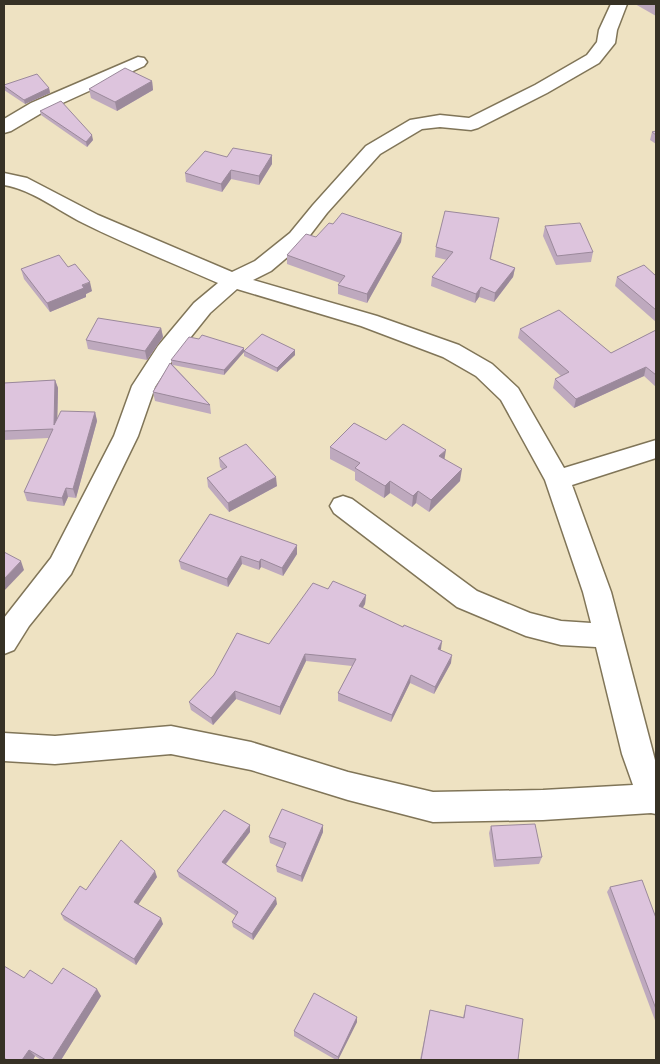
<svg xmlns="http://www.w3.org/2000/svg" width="660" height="1064" font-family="'Exo 2',sans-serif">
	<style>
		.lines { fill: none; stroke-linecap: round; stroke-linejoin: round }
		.street-casing { stroke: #807558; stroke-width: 3 }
		.street { fill: #fff; fill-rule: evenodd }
		.wall { fill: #bea9be }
		.shaded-wall { fill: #9b899b }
		.building { fill: #ddc4dd; stroke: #9b899b }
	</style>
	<rect width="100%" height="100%" fill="#eee2c2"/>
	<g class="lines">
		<g class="street-casing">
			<g id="street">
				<path d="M611,4h16l-10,26 -2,13 -16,20 -52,30 -69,35 -7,2 -31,-3 -18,2 -42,25 -53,59 -23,30 -33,28 -18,9 124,36 82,29 33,19 26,24 46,80 92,-28v18l-84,27 39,107 45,172v50l-5,-1 -108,7 -110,2 -85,-22 -97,-30 -80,-16 -116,10 -51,-3v-28l51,3 116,-10 80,16 97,30 85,20 110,-2 90,-5 -11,-31 -26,-107 -35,-2 -35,-9 -69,-29 -123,-94 -4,-7 4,-7 9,-3 9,3 125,92 53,22 31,8 30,2 -8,-31 -38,-112 -44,-80 -25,-24 -33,-19 -82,-31 -124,-37 -27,24 -36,45 -19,29 -17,49 -67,138 -42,52 -15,24 -10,4v-36l47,-60 63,-122 18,-50 26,-40 36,-43 24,-20c-45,-20 -91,-38 -135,-60 -26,-13 -50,-33 -79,-38v-12l23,5 71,37 134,57 23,-11 35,-28 23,-28 53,-59 44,-26 30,-5 29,3 66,-33 52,-30 10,-13 2,-12z"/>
				<polygon points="138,57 144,58 147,62 144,66 45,111 11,131 4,133 4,119 31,103"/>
			</g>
		</g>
		<use href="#street" class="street"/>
	</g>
	<g class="wall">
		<polygon points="635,4 656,4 656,16"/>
		<polygon points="152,81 153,90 117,111 91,98 89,89"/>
		<polygon points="4,85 49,88 50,93 25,104 4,90"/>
		<polygon points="40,111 93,140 87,147 41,115"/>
		<polygon points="656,131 656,144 650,140 652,132"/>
		<polygon points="272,155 272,164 259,185 231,179 222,192 186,182 185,173 227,157"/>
		<polygon points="499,218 491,259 515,268 513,277 494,302 479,297 475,303 431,286 432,277 447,260 435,257 436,247"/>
		<polygon points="333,224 402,233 401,242 367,303 338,294 338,285 340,283 287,264 287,255 316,237"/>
		<polygon points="545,226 593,252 591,262 556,265 543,236"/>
		<polygon points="68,267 92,291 86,294 86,297 50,312 24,279 21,269"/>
		<polygon points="656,276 656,322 615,286 617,277"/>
		<polygon points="161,328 163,337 147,360 88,349 86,340"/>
		<polygon points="520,329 611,353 656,330 656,387 644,376 574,408 553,388 555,379 561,376 518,338"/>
		<polygon points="244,348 244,351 295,355 277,372 244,356 244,352 224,375 173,365 210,405 211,414 155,401 153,392 172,364 171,360"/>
		<polygon points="55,380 58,388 57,420 95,412 97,421 76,498 68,497 64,506 27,501 24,492 49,438 4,440 4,383"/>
		<polygon points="386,440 445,459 460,481 429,512 416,503 412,507 390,493 384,498 355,480 355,472 330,459 330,447"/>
		<polygon points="219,458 277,486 229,512 208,487 207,478 223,470 220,467"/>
		<polygon points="210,514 297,554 283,576 261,567 259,570 242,564 228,587 181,569 179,561"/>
		<polygon points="328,589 366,595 365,604 363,608 403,627 442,641 440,650 451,663 434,694 410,683 391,722 338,701 338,693 352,666 306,661 280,715 236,699 213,725 191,710 189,702 269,644"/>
		<polygon points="323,825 323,832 302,882 277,872 276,866 284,849 270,843 269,837"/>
		<polygon points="491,826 542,857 539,864 494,867 489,833"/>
		<polygon points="250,832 226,864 277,904 253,940 233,927 232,922 236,916 179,877 177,871"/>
		<polygon points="157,877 138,904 163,924 136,965 64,920 61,914 86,890"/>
		<polygon points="610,887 656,918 656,1023 607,892"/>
		<polygon points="4,966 24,978 52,984 101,996 61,1060 41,1060 35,1056 33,1060 4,1060"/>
		<polygon points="466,1005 518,1060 420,1060 430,1010 463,1017"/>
		<polygon points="357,1017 357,1022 338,1060 336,1060 294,1036 294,1031"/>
	</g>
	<g class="shaded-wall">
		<polygon points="152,81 153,90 117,111 115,102"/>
		<polygon points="49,88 50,93 25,104 24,100"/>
		<polygon points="92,135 93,140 87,147 86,142"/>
		<polygon points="272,155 272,164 259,185 259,176"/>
		<polygon points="231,170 231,179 222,192 221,184"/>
		<polygon points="402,233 401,242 367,303 367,294"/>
		<polygon points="515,268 513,277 494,302 495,293"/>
		<polygon points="90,282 92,291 86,294 86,297 50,312 47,303"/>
		<polygon points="481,287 479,297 475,303 476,294"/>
		<polygon points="161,328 163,337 147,360 145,351"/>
		<polygon points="244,348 244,352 224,375 224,370"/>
		<polygon points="295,350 295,355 277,372 277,368"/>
		<polygon points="646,367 644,376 574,408 576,399"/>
		<polygon points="55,380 58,388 57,434 54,425"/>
		<polygon points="95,412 97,421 76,498 73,489"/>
		<polygon points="446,450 444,462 439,456"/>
		<polygon points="462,469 460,481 429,512 431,500"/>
		<polygon points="276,477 277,486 229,512 228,503"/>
		<polygon points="390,481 390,493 384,498 385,486"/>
		<polygon points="66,488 68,497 64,506 62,498"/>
		<polygon points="418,491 416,503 412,507 413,496"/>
		<polygon points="297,545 297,554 283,576 282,568"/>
		<polygon points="241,556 242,564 228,587 227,579"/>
		<polygon points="261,559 261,567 259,570 259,562"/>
		<polygon points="21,561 24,570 4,591 4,579"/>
		<polygon points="366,595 365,604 358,614 359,606"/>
		<polygon points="442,641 441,649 437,657 438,649"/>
		<polygon points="305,654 306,661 280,715 280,707"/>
		<polygon points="452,655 451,663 434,694 435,687"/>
		<polygon points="411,675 410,683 391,722 392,715"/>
		<polygon points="235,691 236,699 213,725 211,718"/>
		<polygon points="250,825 250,832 223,867 222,862"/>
		<polygon points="323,825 323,832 302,882 301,876"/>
		<polygon points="155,871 157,877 136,908 134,902"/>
		<polygon points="276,898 277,904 253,940 252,934"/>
		<polygon points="161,918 163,924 136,965 134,959"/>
		<polygon points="97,989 101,996 61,1060 52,1060"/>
		<polygon points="357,1017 357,1022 338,1060 338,1057"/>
		<polygon points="29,1050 35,1056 33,1060 22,1060"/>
	</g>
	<g class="building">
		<polygon points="125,68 152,81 115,102 89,89"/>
		<polygon points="37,74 49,88 24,100 4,86 4,85"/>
		<polygon points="61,101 92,135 86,142 40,111"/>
		<polygon points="656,131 656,135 652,132"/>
		<polygon points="233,148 272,155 259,176 231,170 221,184 185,173 205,151 227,157"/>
		<polygon points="445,211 499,218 490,259 515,268 495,293 481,287 476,294 432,277 453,252 436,247"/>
		<polygon points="342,213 402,233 367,294 338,285 345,276 287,255 306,234 316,237 329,223 333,224"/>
		<polygon points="580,223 593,252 557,256 545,226"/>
		<polygon points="59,255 68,267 75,264 90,282 82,285 84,288 47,303 21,269"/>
		<polygon points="644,265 656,276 656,310 617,277"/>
		<polygon points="559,310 611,353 656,330 656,375 646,367 576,399 555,379 569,372 520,329"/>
		<polygon points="98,318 161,328 145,351 86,340"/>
		<polygon points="262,334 295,350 277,368 244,351"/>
		<polygon points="202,335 244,348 224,370 171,360 189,337 199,339"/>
		<polygon points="170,363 210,405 153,392"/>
		<polygon points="55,380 54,425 61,411 95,412 73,489 66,488 62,498 24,492 53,429 4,431 4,383"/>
		<polygon points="354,423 386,440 403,424 446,450 439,456 462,469 431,500 418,491 413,496 390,481 385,486 355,468 360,463 330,447"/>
		<polygon points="246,444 276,477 228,503 207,478 227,467 219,458"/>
		<polygon points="210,514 297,545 282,568 261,559 259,562 241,556 227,579 179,561"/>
		<polygon points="4,552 21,561 4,579"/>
		<polygon points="333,581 366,595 359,606 403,627 404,625 442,641 438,649 452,655 435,687 411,675 392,715 338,693 356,659 305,654 280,707 235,691 211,718 189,702 214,675 237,633 269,644 313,583 328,589"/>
		<polygon points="282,809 323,825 301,876 276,866 286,843 269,837"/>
		<polygon points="224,810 250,825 222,862 276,898 252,934 232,922 238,912 177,871"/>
		<polygon points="535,824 542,857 496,860 491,826"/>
		<polygon points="121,840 155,871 134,902 161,918 134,959 61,914 80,886 86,890"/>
		<polygon points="642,880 656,918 656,1009 610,887"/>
		<polygon points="4,966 24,978 30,970 52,984 63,968 97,989 52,1060 46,1060 29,1050 22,1060 7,1060 4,1058"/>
		<polygon points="314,993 357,1017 338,1057 294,1031"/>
		<polygon points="466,1005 523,1019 518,1060 421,1060 430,1010 464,1018"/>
	</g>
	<rect width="660" height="1064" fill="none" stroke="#363125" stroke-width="10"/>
</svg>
